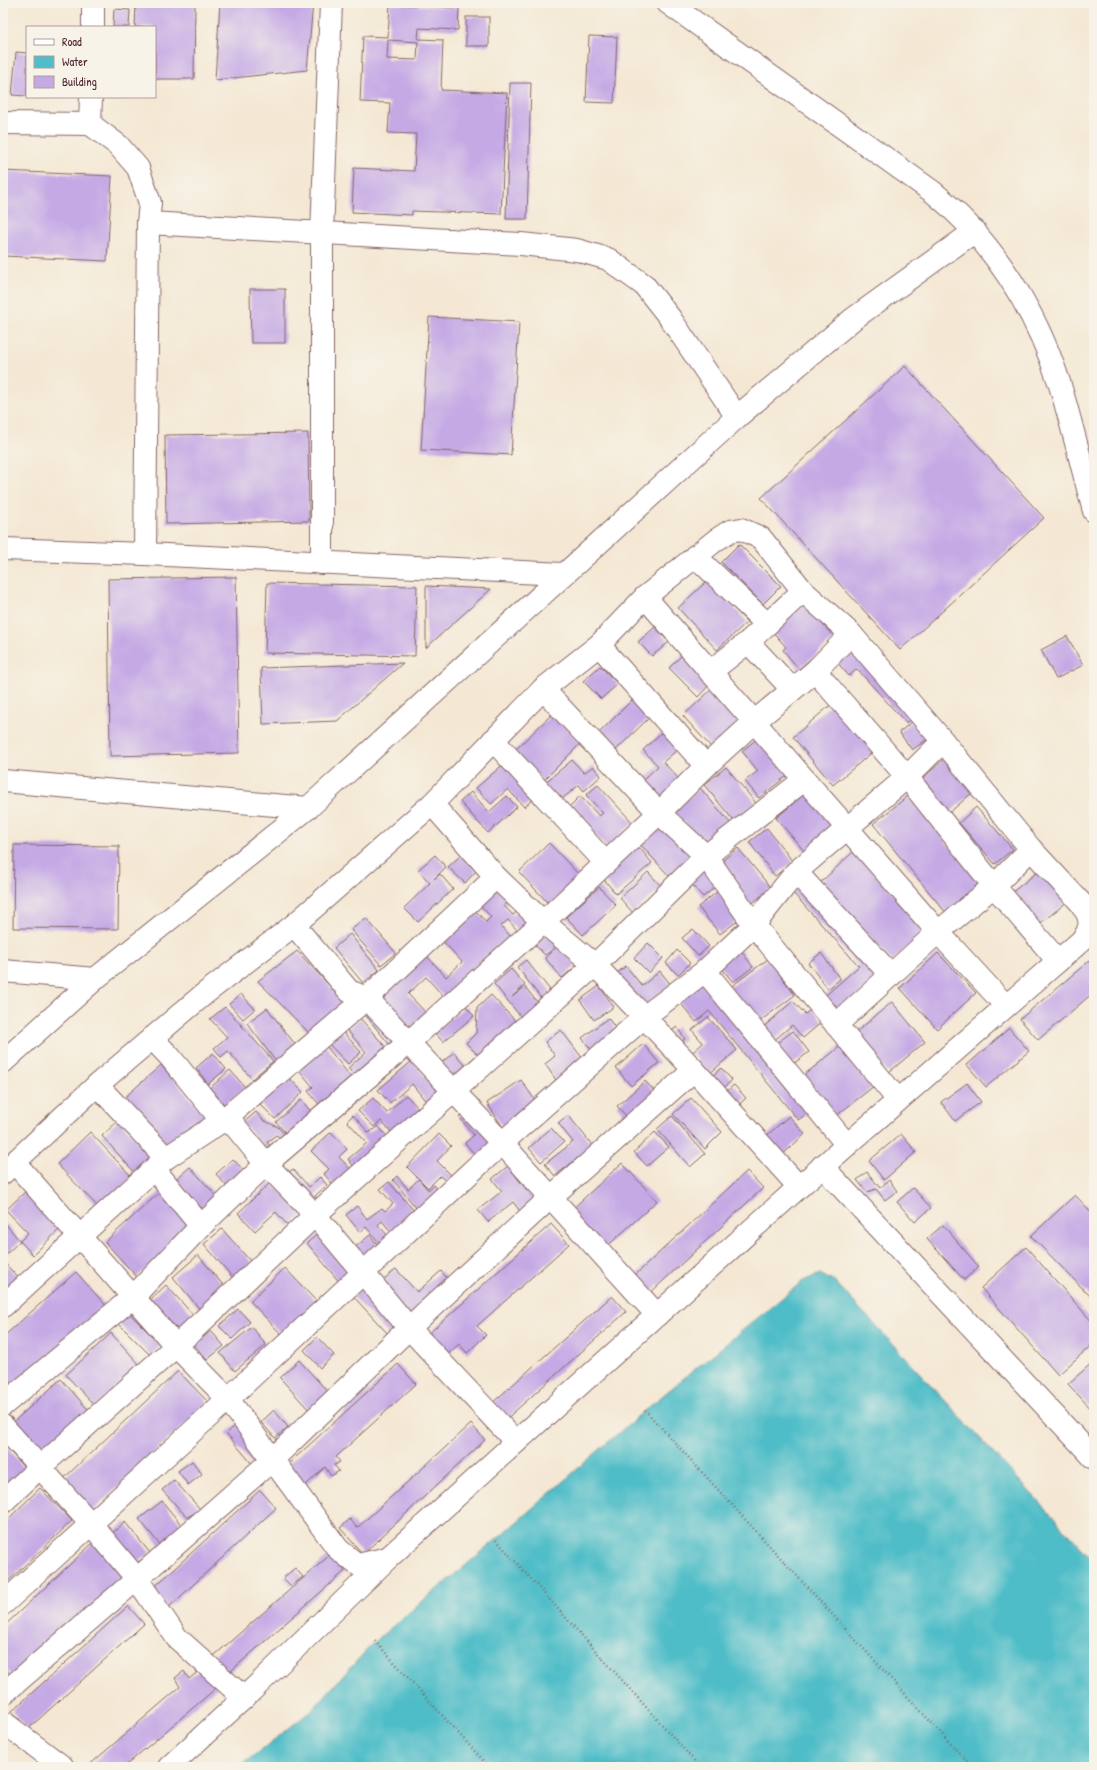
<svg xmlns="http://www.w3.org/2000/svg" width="1097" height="1770" font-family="'Patrick Hand',sans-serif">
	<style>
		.water { fill: #50bdc8; stroke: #4d6e7a }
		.building { fill: #c4a9e5; fill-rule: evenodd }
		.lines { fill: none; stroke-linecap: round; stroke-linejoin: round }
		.minor-casing { stroke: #866566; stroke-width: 24 }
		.path { stroke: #866566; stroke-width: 2.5; stroke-dasharray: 1 3; stroke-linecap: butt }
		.minor { stroke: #fff; stroke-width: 22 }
	</style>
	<rect width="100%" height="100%" fill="#f7f3e8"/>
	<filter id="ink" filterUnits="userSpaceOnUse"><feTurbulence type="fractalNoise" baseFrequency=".025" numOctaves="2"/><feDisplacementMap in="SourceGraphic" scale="8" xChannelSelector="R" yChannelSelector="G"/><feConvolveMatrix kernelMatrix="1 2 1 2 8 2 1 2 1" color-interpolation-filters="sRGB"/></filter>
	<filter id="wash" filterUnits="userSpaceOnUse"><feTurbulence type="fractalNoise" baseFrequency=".012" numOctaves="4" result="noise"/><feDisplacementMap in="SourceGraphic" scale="16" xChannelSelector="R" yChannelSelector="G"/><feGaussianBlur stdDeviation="0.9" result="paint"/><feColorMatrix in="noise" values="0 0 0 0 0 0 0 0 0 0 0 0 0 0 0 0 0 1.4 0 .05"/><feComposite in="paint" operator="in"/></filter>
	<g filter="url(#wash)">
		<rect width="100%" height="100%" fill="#f4e8d4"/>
		<polygon class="water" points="820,1274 836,1283 1094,1561 1094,1767 239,1767 311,1711 375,1641 496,1540 645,1410 803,1281"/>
		<g id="blocks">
			<g class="building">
				<polygon points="136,3 195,3 194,79 155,79 155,27 135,27"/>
				<polygon points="220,3 313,3 307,70 215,80"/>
				<path d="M390,4l69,4 -1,22 -39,-2 -1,11 25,1 -2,50 66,3 -6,121 -89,-3v4l-60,-3 2,-44 60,3 2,-37 -28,-1 2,-30 -30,-1 3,-66 25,1zM388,40l30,2 -1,18 -30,-1z"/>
				<polygon points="114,9 130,10 129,27 113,27"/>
				<rect x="466" y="17" width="23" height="29"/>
				<polygon points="589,36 617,37 614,103 586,102"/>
				<polygon points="16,52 27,53 27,96 12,95"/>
				<polygon points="510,83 531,83 527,219 506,219"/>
				<polygon points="3,171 112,176 107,261 3,256"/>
				<polygon points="250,289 285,289 285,343 251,343"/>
				<polygon points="429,317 519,322 511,455 421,450"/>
				<polygon points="905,366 1044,518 900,650 761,498"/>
				<polygon points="308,433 309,521 166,524 165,435"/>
				<polygon points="739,544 781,586 763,604 721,562"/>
				<polygon points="236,577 239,753 110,756 108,579"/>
				<polygon points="708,580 747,622 717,650 678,608"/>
				<polygon points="267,583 417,586 415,656 265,653"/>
				<polygon points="426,586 491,589 426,648"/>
				<polygon points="804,604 835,638 799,669 783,650 786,647 772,631"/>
				<polygon points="655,627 669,642 652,656 638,642"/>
				<polygon points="1067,636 1083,665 1056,679 1041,650"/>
				<polygon points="856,645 918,712 906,723 857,669 849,676 837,662"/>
				<polygon points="683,654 712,682 698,697 669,668"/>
				<polygon points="403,663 337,721 263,724 261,668"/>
				<polygon points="600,666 618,684 601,699 583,681"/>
				<polygon points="713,688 742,719 711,747 683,716"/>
				<polygon points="636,696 654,713 615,751 598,734"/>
				<polygon points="834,702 875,750 833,785 793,737"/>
				<polygon points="552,714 581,743 543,781 513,752"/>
				<polygon points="915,720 929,738 912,750 899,732"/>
				<polygon points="661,733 677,750 663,762 680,780 659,799 642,781 658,766 643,750"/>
				<polygon points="758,738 788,775 759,798 745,781 758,771 742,751"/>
				<polygon points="945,758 974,791 949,813 920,781"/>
				<polygon points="572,760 584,773 593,766 601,776 584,791 579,785 557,803 542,785"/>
				<polygon points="507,761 538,795 524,807 508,789 491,804 476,788"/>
				<polygon points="726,767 756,803 734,821 704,785"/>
				<polygon points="598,785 633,823 607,847 568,808 580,796 599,816 603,813 586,795"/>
				<polygon points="700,788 732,825 707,848 674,811"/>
				<polygon points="809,790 838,824 805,852 776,818"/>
				<polygon points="471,792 489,812 507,796 517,807 488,833 460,802"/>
				<polygon points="908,796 982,885 947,914 873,824"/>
				<polygon points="976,807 1013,849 995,864 959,823"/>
				<polygon points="662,821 694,856 671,878 639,843"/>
				<polygon points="767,828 793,862 775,876 749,842"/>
				<polygon points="549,843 581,877 550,905 519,872"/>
				<polygon points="14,845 119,846 118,929 13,928"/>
				<polygon points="638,846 652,863 616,894 602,877"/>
				<polygon points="738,848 771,888 750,905 717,865"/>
				<polygon points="854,851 927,930 892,961 820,883"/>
				<polygon points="435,855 446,867 434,879 440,874 453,889 418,922 404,908 430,883 418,870"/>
				<polygon points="460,856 476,871 465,883 448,867"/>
				<polygon points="705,869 719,884 703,897 690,883"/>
				<polygon points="1040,870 1067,902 1037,926 1010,894"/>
				<polygon points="648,872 662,887 633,913 620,898"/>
				<polygon points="802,885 883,974 841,1012 826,995 859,966 793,893"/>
				<polygon points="498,887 510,900 504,906 513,915 520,909 531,921 519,932 508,920 501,926 510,936 444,997 426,977 408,994 428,1015 411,1031 380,997 426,955 446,977 462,962 441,939 474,909 486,922 491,917 479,904"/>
				<polygon points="599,887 616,905 583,935 566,917"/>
				<polygon points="718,891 740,919 720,934 698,907"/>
				<polygon points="366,918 396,953 381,965 351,930"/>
				<polygon points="548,929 558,946 576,966 562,978 545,958 555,948 545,955 533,943"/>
				<polygon points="693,929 709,946 698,956 682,938"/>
				<polygon points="350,934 379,970 363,983 334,948"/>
				<polygon points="648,943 663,958 649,973 634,958"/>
				<polygon points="740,949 753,967 733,982 719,965"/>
				<polygon points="677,950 690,963 678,975 666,963"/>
				<polygon points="297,951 345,1002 311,1035 258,981"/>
				<polygon points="821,953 840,979 828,989 808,963"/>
				<polygon points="938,953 976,993 937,1029 900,988"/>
				<polygon points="768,959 795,995 756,1024 729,988"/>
				<polygon points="526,960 550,990 544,1002 517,967"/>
				<polygon points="1089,961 1094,967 1094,992 1038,1040 1020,1019"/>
				<polygon points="626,966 642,986 660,971 671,985 641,1008 616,974"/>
				<polygon points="511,969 525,985 512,997 525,987 542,1008 525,1022 494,984"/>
				<polygon points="701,981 809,1112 798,1120 709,1011 696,1022 678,1000"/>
				<polygon points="599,986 614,1007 594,1020 580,1000"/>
				<polygon points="241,994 255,1009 243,1019 229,1004"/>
				<polygon points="491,995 520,1026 483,1060 466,1043 476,1033 477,1008"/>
				<polygon points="793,1001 805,1014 812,1009 823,1021 803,1038 792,1025 771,1043 760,1030"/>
				<polygon points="892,1002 925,1042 888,1073 855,1033"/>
				<polygon points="371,1006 400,1042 392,1048 363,1012"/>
				<polygon points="466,1006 474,1016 443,1042 434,1032"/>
				<polygon points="225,1007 273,1061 252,1079 228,1051 221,1057 214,1048 227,1037 210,1019"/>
				<polygon points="267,1008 298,1048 277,1063 247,1023"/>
				<polygon points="708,1017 737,1050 709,1074 692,1053 703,1043 692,1030"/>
				<polygon points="360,1018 389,1051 357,1079 348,1068 366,1052 347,1030"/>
				<polygon points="608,1018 619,1033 593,1052 582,1038"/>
				<polygon points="677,1027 685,1039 678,1044 670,1032"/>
				<polygon points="1009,1028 1029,1051 986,1087 967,1065"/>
				<polygon points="561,1030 583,1059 556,1080 545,1064 555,1056 545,1042"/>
				<polygon points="342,1031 361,1052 348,1064 328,1043"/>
				<polygon points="793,1031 809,1052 789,1067 773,1046"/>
				<polygon points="643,1044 659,1063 631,1086 616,1068"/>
				<polygon points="842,1045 874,1086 836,1116 804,1075"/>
				<polygon points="326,1046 355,1082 323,1109 308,1091 313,1087 295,1065"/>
				<polygon points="454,1052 469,1070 455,1082 440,1064"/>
				<polygon points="213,1053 226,1069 208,1084 196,1068"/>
				<polygon points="412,1061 440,1094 428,1104 412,1084 390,1103 378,1090"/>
				<polygon points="161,1065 208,1119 170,1151 124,1098"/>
				<polygon points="721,1068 732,1080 718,1093 707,1081"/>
				<polygon points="230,1070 245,1087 225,1105 210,1088"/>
				<polygon points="289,1078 303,1092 275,1119 260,1104"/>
				<polygon points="521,1080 539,1106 504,1129 487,1103"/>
				<polygon points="645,1081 657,1094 629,1119 617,1106"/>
				<polygon points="967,1083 981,1102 955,1121 941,1102"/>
				<polygon points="734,1085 746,1098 733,1110 721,1096"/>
				<polygon points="406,1095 422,1112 395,1136 381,1121 374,1127 358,1111 373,1098 387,1113"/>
				<polygon points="691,1098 722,1132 705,1149 673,1114"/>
				<polygon points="301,1100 314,1115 289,1137 276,1122"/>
				<polygon points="467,1111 494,1144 477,1157 465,1143 474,1135 459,1117"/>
				<polygon points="256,1112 263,1120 278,1127 286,1136 282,1139 276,1135 267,1142 273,1151 271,1154 243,1123"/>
				<polygon points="353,1115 369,1133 378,1126 392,1142 358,1172 348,1159 367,1143 347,1121"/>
				<polygon points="568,1115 593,1146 555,1176 545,1164 573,1142 558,1123"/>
				<polygon points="672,1116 705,1154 690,1167 657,1129"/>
				<polygon points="789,1116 805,1134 780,1157 764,1138"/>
				<polygon points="119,1120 154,1158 136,1174 102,1136"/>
				<polygon points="551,1128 564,1142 541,1162 529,1148"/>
				<polygon points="90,1132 132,1177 99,1208 57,1164"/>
				<polygon points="331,1132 347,1149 339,1157 354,1173 337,1189 324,1174 329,1169 311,1151"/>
				<polygon points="655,1132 669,1147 647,1166 634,1152"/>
				<polygon points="439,1134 451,1146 437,1161 455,1179 449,1184 440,1176 428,1188 407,1167"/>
				<polygon points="901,1134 916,1152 884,1180 869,1161"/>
				<polygon points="233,1159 248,1175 230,1190 216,1174"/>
				<polygon points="622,1163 657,1201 602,1251 568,1213"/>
				<polygon points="508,1166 536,1202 522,1214 513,1202 488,1222 478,1210 502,1191 492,1179"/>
				<polygon points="190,1167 221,1201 207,1214 176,1179"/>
				<polygon points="293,1169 309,1187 320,1177 327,1185 315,1196 323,1205 316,1211 284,1176"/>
				<polygon points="747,1171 763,1188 648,1295 632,1278"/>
				<polygon points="867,1172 880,1188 889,1180 897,1191 885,1200 876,1189 867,1192 857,1180"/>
				<polygon points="397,1176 408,1189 419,1179 428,1190 434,1185 440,1192 418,1210 393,1180"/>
				<polygon points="389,1182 416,1213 392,1233 382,1221 378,1225 391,1239 382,1246 366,1227 360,1232 346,1215 357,1206 367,1219 382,1208 385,1211 393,1204 380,1189"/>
				<polygon points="270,1183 306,1212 289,1227 276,1212 255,1231 238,1213"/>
				<polygon points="913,1188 931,1208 915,1222 897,1202"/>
				<polygon points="28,1189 63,1226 33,1255 20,1241 3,1257 3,1221 20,1241 28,1233 6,1210"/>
				<polygon points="161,1191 193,1227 137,1277 105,1242"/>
				<polygon points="1075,1195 1094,1215 1094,1300 1031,1236"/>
				<polygon points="551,1224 569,1244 477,1326 486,1335 467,1353 459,1344 446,1356 427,1335"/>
				<polygon points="943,1225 979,1267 964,1280 927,1239"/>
				<polygon points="222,1229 252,1263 234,1279 204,1244"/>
				<polygon points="319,1233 353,1274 341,1284 307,1243"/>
				<polygon points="370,1235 381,1249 364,1263 353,1249"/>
				<polygon points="1026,1247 1094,1324 1094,1343 1058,1375 981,1288"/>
				<polygon points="198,1255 228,1291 202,1312 173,1277"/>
				<polygon points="3,1261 20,1280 3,1295"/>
				<polygon points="285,1268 317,1302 282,1335 250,1301"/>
				<polygon points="396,1269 417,1292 441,1271 451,1283 410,1318 380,1283"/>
				<polygon points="76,1272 108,1308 3,1394 3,1337"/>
				<polygon points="166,1285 195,1317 179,1331 150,1300"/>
				<polygon points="364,1286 399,1324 388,1334 353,1296"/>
				<polygon points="612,1296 626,1312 504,1421 490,1405"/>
				<polygon points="238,1309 250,1322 232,1339 219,1326"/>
				<polygon points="129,1313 161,1345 150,1355 118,1323"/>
				<polygon points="252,1327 266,1345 235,1371 220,1353"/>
				<polygon points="211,1331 224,1346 207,1360 194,1345"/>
				<polygon points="111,1333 140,1365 95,1406 66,1375"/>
				<polygon points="317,1337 334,1355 320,1368 304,1350"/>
				<polygon points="299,1360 329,1393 310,1411 280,1378"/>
				<polygon points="1094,1361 1094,1412 1068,1384"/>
				<polygon points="398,1364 416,1384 336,1457 340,1462 334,1465 339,1471 331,1476 325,1467 303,1488 284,1468"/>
				<polygon points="178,1371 208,1402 91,1512 61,1481"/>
				<polygon points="61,1379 92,1414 41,1460 10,1425"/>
				<polygon points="274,1410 288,1427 275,1438 261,1422"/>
				<polygon points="238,1423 262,1458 253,1465 226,1433"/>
				<polygon points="471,1424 485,1440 363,1554 340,1528 350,1519 357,1528"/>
				<polygon points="3,1443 26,1470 3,1490"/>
				<polygon points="192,1461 202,1474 188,1485 178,1471"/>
				<polygon points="174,1480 201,1510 187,1517 162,1490"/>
				<polygon points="40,1488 72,1521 3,1586 3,1524"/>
				<polygon points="260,1490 276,1508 168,1608 151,1590"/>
				<polygon points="162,1501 183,1527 160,1545 139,1519"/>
				<polygon points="125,1522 150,1553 132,1567 108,1537"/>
				<polygon points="97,1539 129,1578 13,1677 3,1666 3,1627"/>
				<polygon points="331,1554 345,1571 224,1677 209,1660"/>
				<polygon points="295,1568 303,1577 291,1586 283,1578"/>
				<polygon points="128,1606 144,1624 28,1729 12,1711"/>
				<polygon points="206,1665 222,1683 124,1767 87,1767 180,1687 175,1678 184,1671 189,1679"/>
			</g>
		</g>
	</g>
	<g filter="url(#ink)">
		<use href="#blocks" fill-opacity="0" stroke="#866566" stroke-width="1"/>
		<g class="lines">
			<g class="minor-casing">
				<g id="minor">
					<path d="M668,3l265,189c60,49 102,117 126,190 13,42 23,86 35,129"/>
					<polyline points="93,27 93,3"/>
					<polyline points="3,123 90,124 118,145 138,168 150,203 148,223 145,554"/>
					<polyline points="90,124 91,97"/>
					<polyline points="148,223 521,244 577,250 608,259 644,285 670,318 737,417"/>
					<polyline points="3,549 145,554 563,574"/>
					<polyline points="695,556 767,624"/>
					<polyline points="322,563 322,234 331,3"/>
					<polyline points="645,597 938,932 1006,1006"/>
					<polyline points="748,642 792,689"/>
					<polyline points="599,645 706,766"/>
					<polyline points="815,671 907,777 994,886 1058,961"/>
					<polyline points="710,672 748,642 803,591"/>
					<polyline points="543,689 659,813 706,856 754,925 898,1100"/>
					<polyline points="493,740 605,862"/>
					<polyline points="3,781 308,808"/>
					<polyline points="432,804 496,877 543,922 595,965 694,1070 799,1187"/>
					<polyline points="796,872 891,975"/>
					<polyline points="294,925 349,991 367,998 502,1143 657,1315"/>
					<polyline points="3,971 95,979"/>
					<polyline points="705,971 847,1145"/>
					<polyline points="836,1025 938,932 994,886 1031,849"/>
					<polyline points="152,1038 170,1057 222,1121 234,1125 266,1164 315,1215 409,1328 516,1442"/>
					<polyline points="3,1062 95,979 308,808 737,417 853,319 975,231"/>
					<polyline points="97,1085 166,1158"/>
					<polyline points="15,1163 133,1297 201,1226 266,1164 409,1042 543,922 659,813 706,766 754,722 815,671 851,634"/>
					<polyline points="822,1166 1094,1458"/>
					<polyline points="154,1169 201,1226"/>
					<polyline points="3,1173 97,1085 203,995 294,925 432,804 543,689 599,645 645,597 716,540 730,531 741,529 761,538 803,591 851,634 943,741 1031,849 1081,903 1088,915 1090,924 1087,933 1081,941 799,1187 516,1442 388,1558 244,1698 169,1767"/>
					<polyline points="3,1306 166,1158 222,1121 367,998 496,877"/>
					<polyline points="3,1405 133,1297 176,1346 228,1399 338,1549 358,1565 388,1558"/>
					<polyline points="3,1426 91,1524 137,1579 177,1638 244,1698"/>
					<polyline points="3,1502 39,1468 176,1346 315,1215 595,965 706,856 804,780"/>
					<polyline points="3,1604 228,1399 502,1143 644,1017 705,971 754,925 796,872 907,777 943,741"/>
					<polyline points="3,1694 137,1579 272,1460 409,1328 550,1198 694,1070"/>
					<polyline points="3,1722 63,1767"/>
				</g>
			</g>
			<g class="path">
				<polyline points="645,1410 972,1767"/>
				<polyline points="496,1540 700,1767"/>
				<polyline points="375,1641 489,1767"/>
			</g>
			<use href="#minor" class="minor"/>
		</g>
	</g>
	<rect width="1097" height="1770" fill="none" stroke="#f7f3e8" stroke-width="16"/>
	<rect x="26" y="26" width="130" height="72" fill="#f7f3e8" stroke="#b29e9c"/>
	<rect x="34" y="39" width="20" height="6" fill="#ffffff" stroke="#b29e9c"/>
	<text x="62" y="46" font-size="12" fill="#4a1f2b">Road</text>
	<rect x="34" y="56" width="20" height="12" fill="#50bdc8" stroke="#b29e9c"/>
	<text x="62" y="66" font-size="12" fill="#4a1f2b">Water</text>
	<rect x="34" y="76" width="20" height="12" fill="#c4a9e5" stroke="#b29e9c"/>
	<text x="62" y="86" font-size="12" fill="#4a1f2b">Building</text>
</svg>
